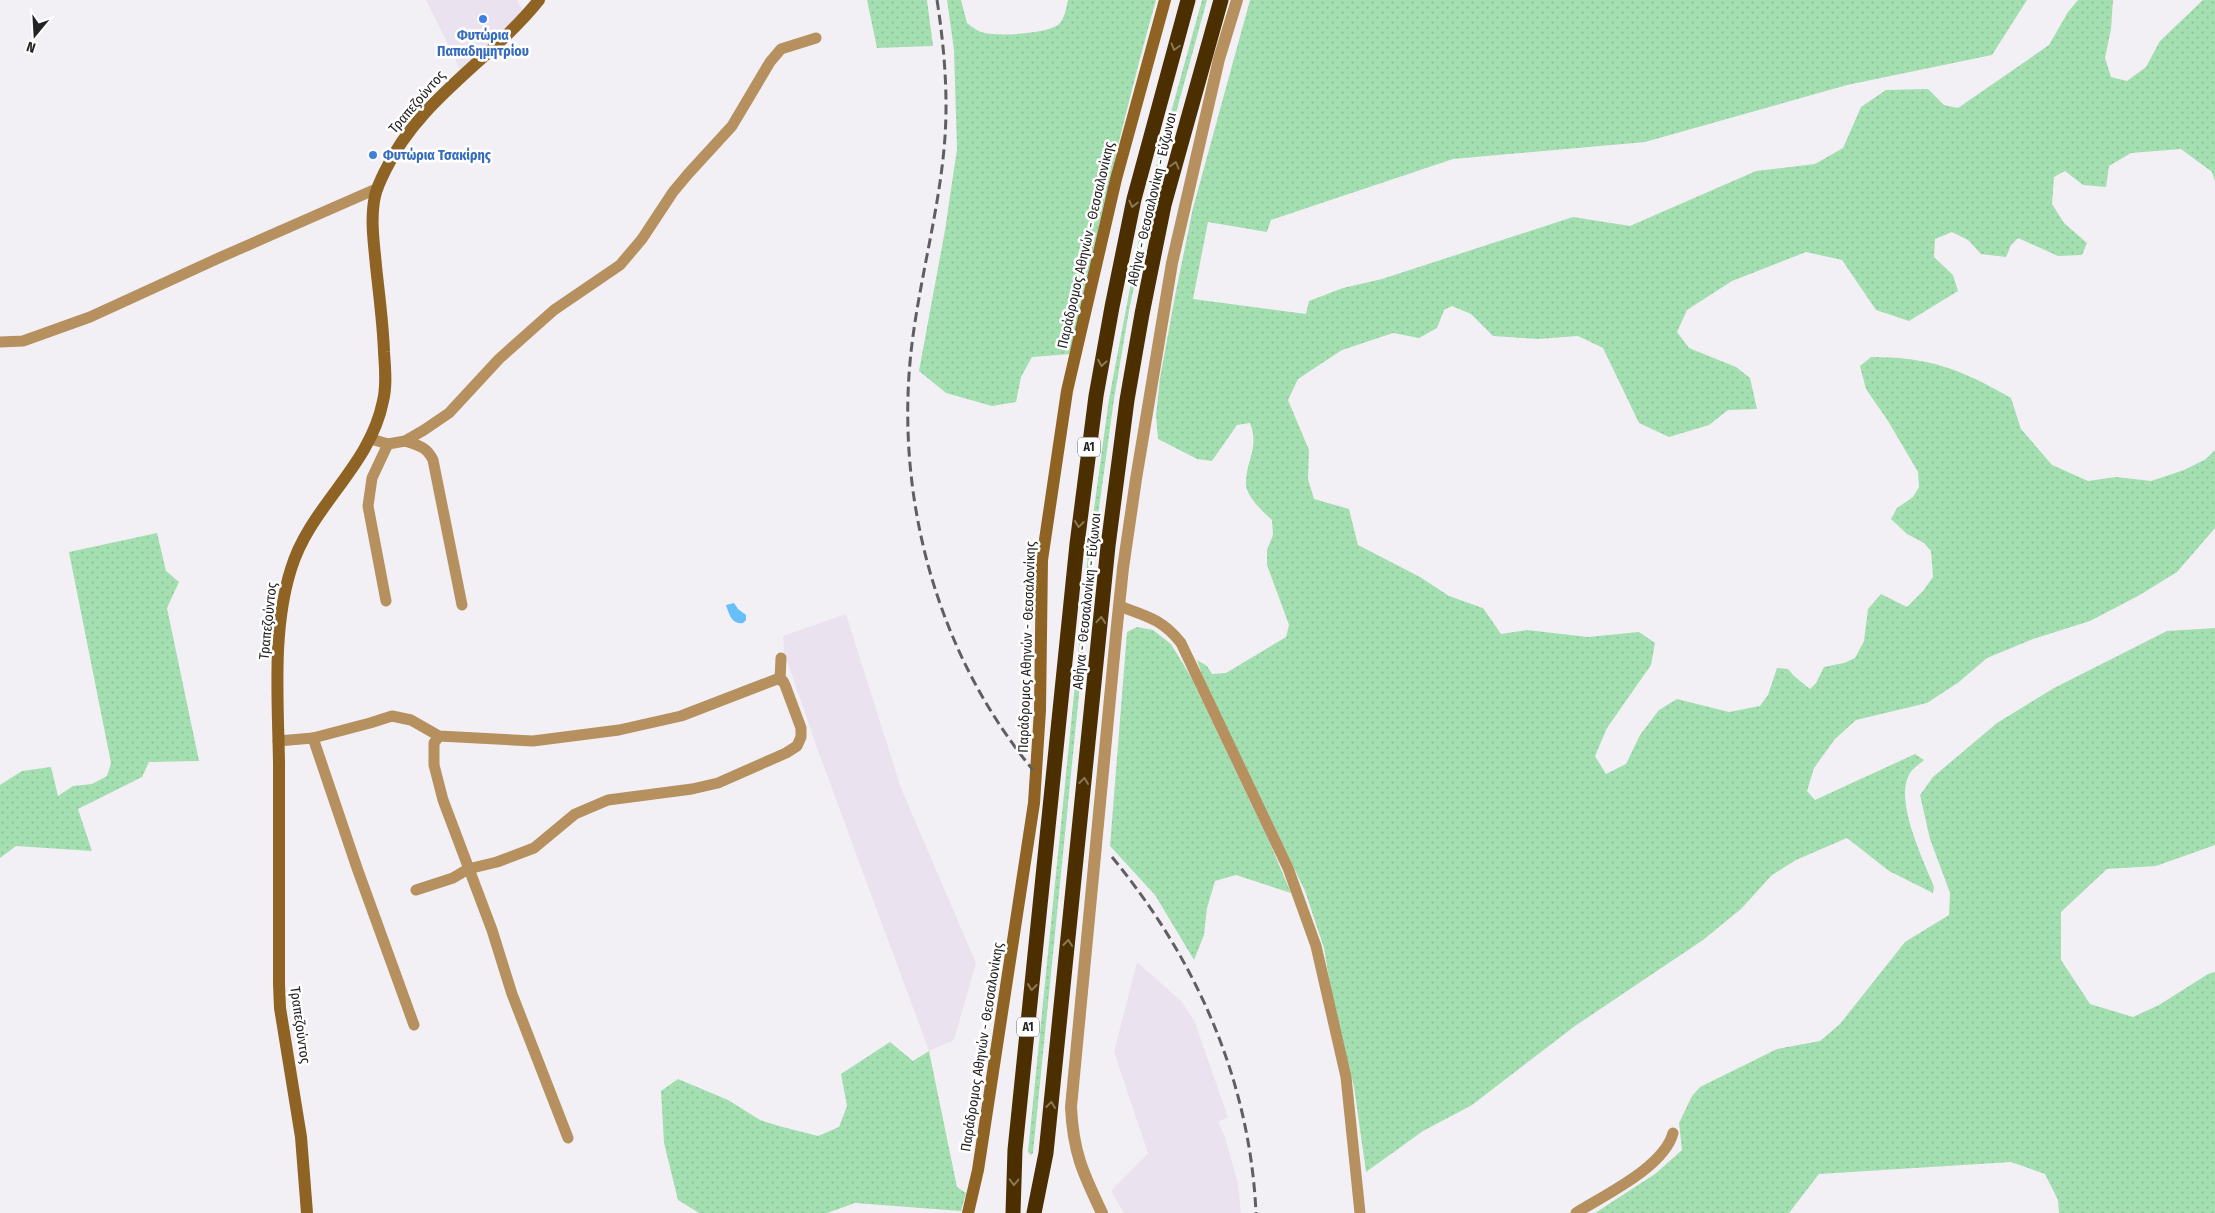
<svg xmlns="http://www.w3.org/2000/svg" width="2215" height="1213" font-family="'Fira Sans Condensed',sans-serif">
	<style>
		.built { fill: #eae3ef }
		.grass { fill: url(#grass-dots) }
		.water { fill: #66bff8 }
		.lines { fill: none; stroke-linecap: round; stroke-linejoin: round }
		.minor { stroke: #b6905f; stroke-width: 11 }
		.tertiary { stroke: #b6905f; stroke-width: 12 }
		.secondary { stroke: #8f6323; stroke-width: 12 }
		.motorway { stroke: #4c2f00; stroke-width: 15 }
		.rail { stroke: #5f5e60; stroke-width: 3; stroke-dasharray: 10 5; stroke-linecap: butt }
		.oneway { stroke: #8b7859 }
		.shop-dot { fill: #3f7fe0; stroke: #fff; stroke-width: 2 }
		.labels { text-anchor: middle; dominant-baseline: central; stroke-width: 5; stroke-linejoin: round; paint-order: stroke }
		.shield { fill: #fff; stroke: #666; stroke-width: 1 }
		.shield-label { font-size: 12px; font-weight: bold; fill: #252425 }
		.shop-label { font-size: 14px; font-weight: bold; fill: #366cbe; stroke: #fff }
		.street-label { font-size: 14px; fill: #252425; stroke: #fff }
	</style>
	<defs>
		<pattern id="grass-dots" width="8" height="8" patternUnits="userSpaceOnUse" patternTransform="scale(1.25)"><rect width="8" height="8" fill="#a4dfb1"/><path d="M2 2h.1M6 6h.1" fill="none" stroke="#8dbf98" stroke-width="1.8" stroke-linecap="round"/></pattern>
	</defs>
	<rect width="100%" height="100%" fill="#f3f0f5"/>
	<g class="built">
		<polygon points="426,0 517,0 525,14 460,69"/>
		<polygon points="846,614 901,788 976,963 954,1040 929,1051 817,748 784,652 783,636"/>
		<polygon points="1137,962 1181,1001 1194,1020 1228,1117 1218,1122 1225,1137 1238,1184 1241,1213 1124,1213 1111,1191 1148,1153 1114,1052"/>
	</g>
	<g class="grass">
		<polygon points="867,0 927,0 933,46 877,48"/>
		<path d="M947,0h14l6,23c4,3 9,7 14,9 14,5 64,2 77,-7 7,-6 8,-17 10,-25h88c-33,117 -59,235 -86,354l-38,3 -11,20 -5,25 -24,4 -46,-13 -27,-22 26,-141 12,-81 -3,-99z"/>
		<polygon points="1202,0 1207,0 1151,204 1129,311 1114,399 1094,545 1033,1153 1031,1155 1028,1152 1089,545 1109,399 1146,203"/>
		<path d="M1250,0h777l-35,55 -145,30 -202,57 -192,17 -182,61 -4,12 -59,-10 -15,77 113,15 3,-13 34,-13 39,-9 191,-62 57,9 126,-55 59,-7 28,-16 18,-41 25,-17 42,-1 16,16 14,3 91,-63 19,-33 10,-12h35l-2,29 -6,29 6,19 16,4 19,-14 14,-26 43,-41h12v181l-3,-9 -31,-23 -50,4 -22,13 -3,21 -23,-2 -18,-14 -11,6 -2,27 12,19 23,20 -5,12 -24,1 -40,-18 -7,7 -5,12 -25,-3 -13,-14 -16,-8 -17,7 -1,18 19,18 5,16 -49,30 -33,-11 -34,-50 -36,-8 -74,29 -45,29 -10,22 12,16 47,19 14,11 7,31 -29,1 -19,15 -40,12 -30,-14 -36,-75 -25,-12 -40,3 -45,-3 -22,-22 -19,-8 -8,4 -7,18 -18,10 -26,-5 -51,17 -44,29 -10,21 21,50 -1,29 6,20 35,10 9,36 62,32 29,19 34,12 18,26 26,-4 61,7 51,-5 16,11 -4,22 -44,63 -12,28 11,18 20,-10 14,-29 19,-25 18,-11 52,13 31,-6 8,-11 9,-27 11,1 6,7 16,13 6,-6 8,-16 20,-4 11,-5 9,-17 4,-32 13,-15 26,13 16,-16 10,-14 -2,-26 -7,-8 -17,-9 -16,-15 6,-11 16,-11 6,-10 -1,-15 -30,-51 -22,-32 -6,-23 11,-9c58,0 90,12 140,41l10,31 31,36 36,16 28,-4 35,4 33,-11 22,-11 9,-9v78l-38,44 -39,24 -48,25 -57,18 -46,19 -28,24 -32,21 -71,17 -21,19 -21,29 -7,23 8,9 100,-46 9,6c-4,4 -11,8 -14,13 -17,26 14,88 24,114l-1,6 -44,-22 -42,-33 -51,22 -24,15 -31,34 -38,31 -128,86 -103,79 -49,26 -57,41 -12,-85 -23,-96 -7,-43 -19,-57 -101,-210 -7,-21 10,6 5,8 14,-1 60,-36 3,-12 -22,-60v-15l6,-15 -1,-15c-9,-8 -25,-23 -26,-35 -1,-23 14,-37 4,-62l-13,2 -25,36 -15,-2 -39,-20 -2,-24 4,-37 15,-82 18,-88z"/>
		<polygon points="157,533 166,571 179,582 167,608 199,761 149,762 142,777 78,809 92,851 16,846 0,858 0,785 22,771 51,767 58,796 73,786 92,784 107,776 111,763 69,552"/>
		<polygon points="1137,627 1153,630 1171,644 1191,677 1269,841 1291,893 1236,875 1215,881 1207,908 1204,935 1194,960 1155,895 1110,846 1127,632"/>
		<polygon points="2215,628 2215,845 2156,866 2107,869 2061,912 2061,960 2090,1004 2133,1017 2159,1005 2208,974 2215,972 2215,1213 2059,1213 2058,1200 2045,1174 2011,1162 1819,1174 1789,1213 1595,1213 1655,1174 1682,1150 1679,1123 1692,1096 1700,1087 1777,1049 1820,1041 1840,1024 1905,942 1949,915 1950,893 1930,839 1920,795 1933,777 1997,723 2054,688 2167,631"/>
		<polygon points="890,1042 913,1061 929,1051 957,1187 966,1193 961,1211 855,1203 827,1213 699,1213 678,1200 664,1143 661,1091 678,1079 728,1100 760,1120 779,1126 818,1136 839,1127 847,1106 841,1074"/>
	</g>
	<path class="water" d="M734,603l4,6 8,6v5l-3,3c-11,2 -14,-9 -17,-18z"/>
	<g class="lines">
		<g class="minor">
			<polyline points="0,342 23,341 90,317 221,257 376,189"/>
			<polyline points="371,439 388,444 405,441 424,430 449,413 499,359 554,310 620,265 642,239 673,192 688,174 732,126 770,62 781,49 816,38"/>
			<path d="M405,441c13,4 22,6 28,19l29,145"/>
			<polyline points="386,601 368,506 372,478 388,444"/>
			<path d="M1119,606c27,10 43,13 62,37l107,225 28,78 30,131 14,136"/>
			<polyline points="780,680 781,658"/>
			<polyline points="439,736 434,743 434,765 443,800 492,930 512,994 568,1138"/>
			<polyline points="313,738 357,868 414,1025"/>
			<polyline points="278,741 313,738 370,723 392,716 411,720 439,736 533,741 619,730 681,716 777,679 783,681 785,685 801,728 801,737 797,746 786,753 718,783 692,789 608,800 575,814 534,848 497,862 468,869 453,878 416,890"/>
			<path d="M1576,1213c30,-19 88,-46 97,-80"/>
		</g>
		<path class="tertiary" d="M1102,1213c-19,-40 -29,-61 -31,-106l45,-472 7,-67 13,-89 36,-216 47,-204 18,-59"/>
		<g class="secondary">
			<path d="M307,1213l-6,-76 -21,-129 -1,-24c0,-74 0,-148 0,-221 -1,-62 -7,-134 12,-194 19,-63 79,-102 92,-168 4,-16 2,-33 1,-49 -1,-29 -5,-57 -8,-86 -2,-23 -6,-47 -1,-70 2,-9 6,-17 10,-25 34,-72 106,-111 154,-171"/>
			<polyline points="968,1213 978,1170 1034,803 1040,710 1042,560 1067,391 1116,179 1165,0"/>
		</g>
		<g class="motorway">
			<polyline points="1013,1213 1015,1150 1077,544 1096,396 1112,307 1134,199 1188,0"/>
			<polyline points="1034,1213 1046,1153 1108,546 1127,400 1142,314 1164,205 1221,0"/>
		</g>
		<g class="rail">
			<path d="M937,0c7,45 11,91 8,137 -5,72 -26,143 -34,215 -16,148 27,303 122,418"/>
			<path d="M1112,857c84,102 138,223 144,356"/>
		</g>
	</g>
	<defs><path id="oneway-chevron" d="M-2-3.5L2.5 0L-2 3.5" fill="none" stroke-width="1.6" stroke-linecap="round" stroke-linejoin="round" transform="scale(1.25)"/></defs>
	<g class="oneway">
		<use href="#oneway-chevron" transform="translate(1175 47) rotate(106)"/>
		<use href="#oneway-chevron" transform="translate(1175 165) rotate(-75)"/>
		<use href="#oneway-chevron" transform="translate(1133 204) rotate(103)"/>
		<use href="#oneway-chevron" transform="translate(1102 363) rotate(100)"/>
		<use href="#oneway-chevron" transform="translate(1079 524) rotate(97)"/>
		<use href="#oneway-chevron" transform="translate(1101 620) rotate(-85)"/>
		<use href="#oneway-chevron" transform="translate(1084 781) rotate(-84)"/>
		<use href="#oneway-chevron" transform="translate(1068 943) rotate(-84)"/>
		<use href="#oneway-chevron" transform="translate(1032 987) rotate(96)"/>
		<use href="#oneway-chevron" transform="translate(1051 1105) rotate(-84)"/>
		<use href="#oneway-chevron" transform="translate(1014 1182) rotate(92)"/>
	</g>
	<g class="shop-dot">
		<circle cx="483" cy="19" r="5"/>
		<circle cx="373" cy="155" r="5"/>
	</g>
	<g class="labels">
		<g class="shield">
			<rect x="1078" y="437.5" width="22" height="19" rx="4"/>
			<rect x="1017" y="1017.5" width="22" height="19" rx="4"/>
		</g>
		<g class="shield-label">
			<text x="1089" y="447">Α1</text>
			<text x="1028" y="1027">Α1</text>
		</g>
		<g class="shop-label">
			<text x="483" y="35">Φυτώρια<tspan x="483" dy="16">Παπαδημητρίου</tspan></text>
			<text x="383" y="155" text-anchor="start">Φυτώρια Τσακίρης</text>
		</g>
		<g class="street-label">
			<text transform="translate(417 102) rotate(-49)">Τραπεζούντος</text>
			<text transform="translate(1152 199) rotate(-77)">Αθήνα - Θεσσαλονίκη - Εύζωνοι</text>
			<text transform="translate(1086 245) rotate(-77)">Παράδρομος Αθηνών - Θεσσαλονίκης</text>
			<text transform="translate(1087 601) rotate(-84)">Αθήνα - Θεσσαλονίκη - Εύζωνοι</text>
			<text transform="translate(268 621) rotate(-84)">Τραπεζούντος</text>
			<text transform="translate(1027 647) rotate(-88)">Παράδρομος Αθηνών - Θεσσαλονίκης</text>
			<text transform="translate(300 1025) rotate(82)">Τραπεζούντος</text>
			<text transform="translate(982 1047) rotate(-81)">Παράδρομος Αθηνών - Θεσσαλονίκης</text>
		</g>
	</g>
	<g transform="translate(35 35) rotate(198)" stroke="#ffffff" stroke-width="4" paint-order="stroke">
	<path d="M0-4L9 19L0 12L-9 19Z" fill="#252425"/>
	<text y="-8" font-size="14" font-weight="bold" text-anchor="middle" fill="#252425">N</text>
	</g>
</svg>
